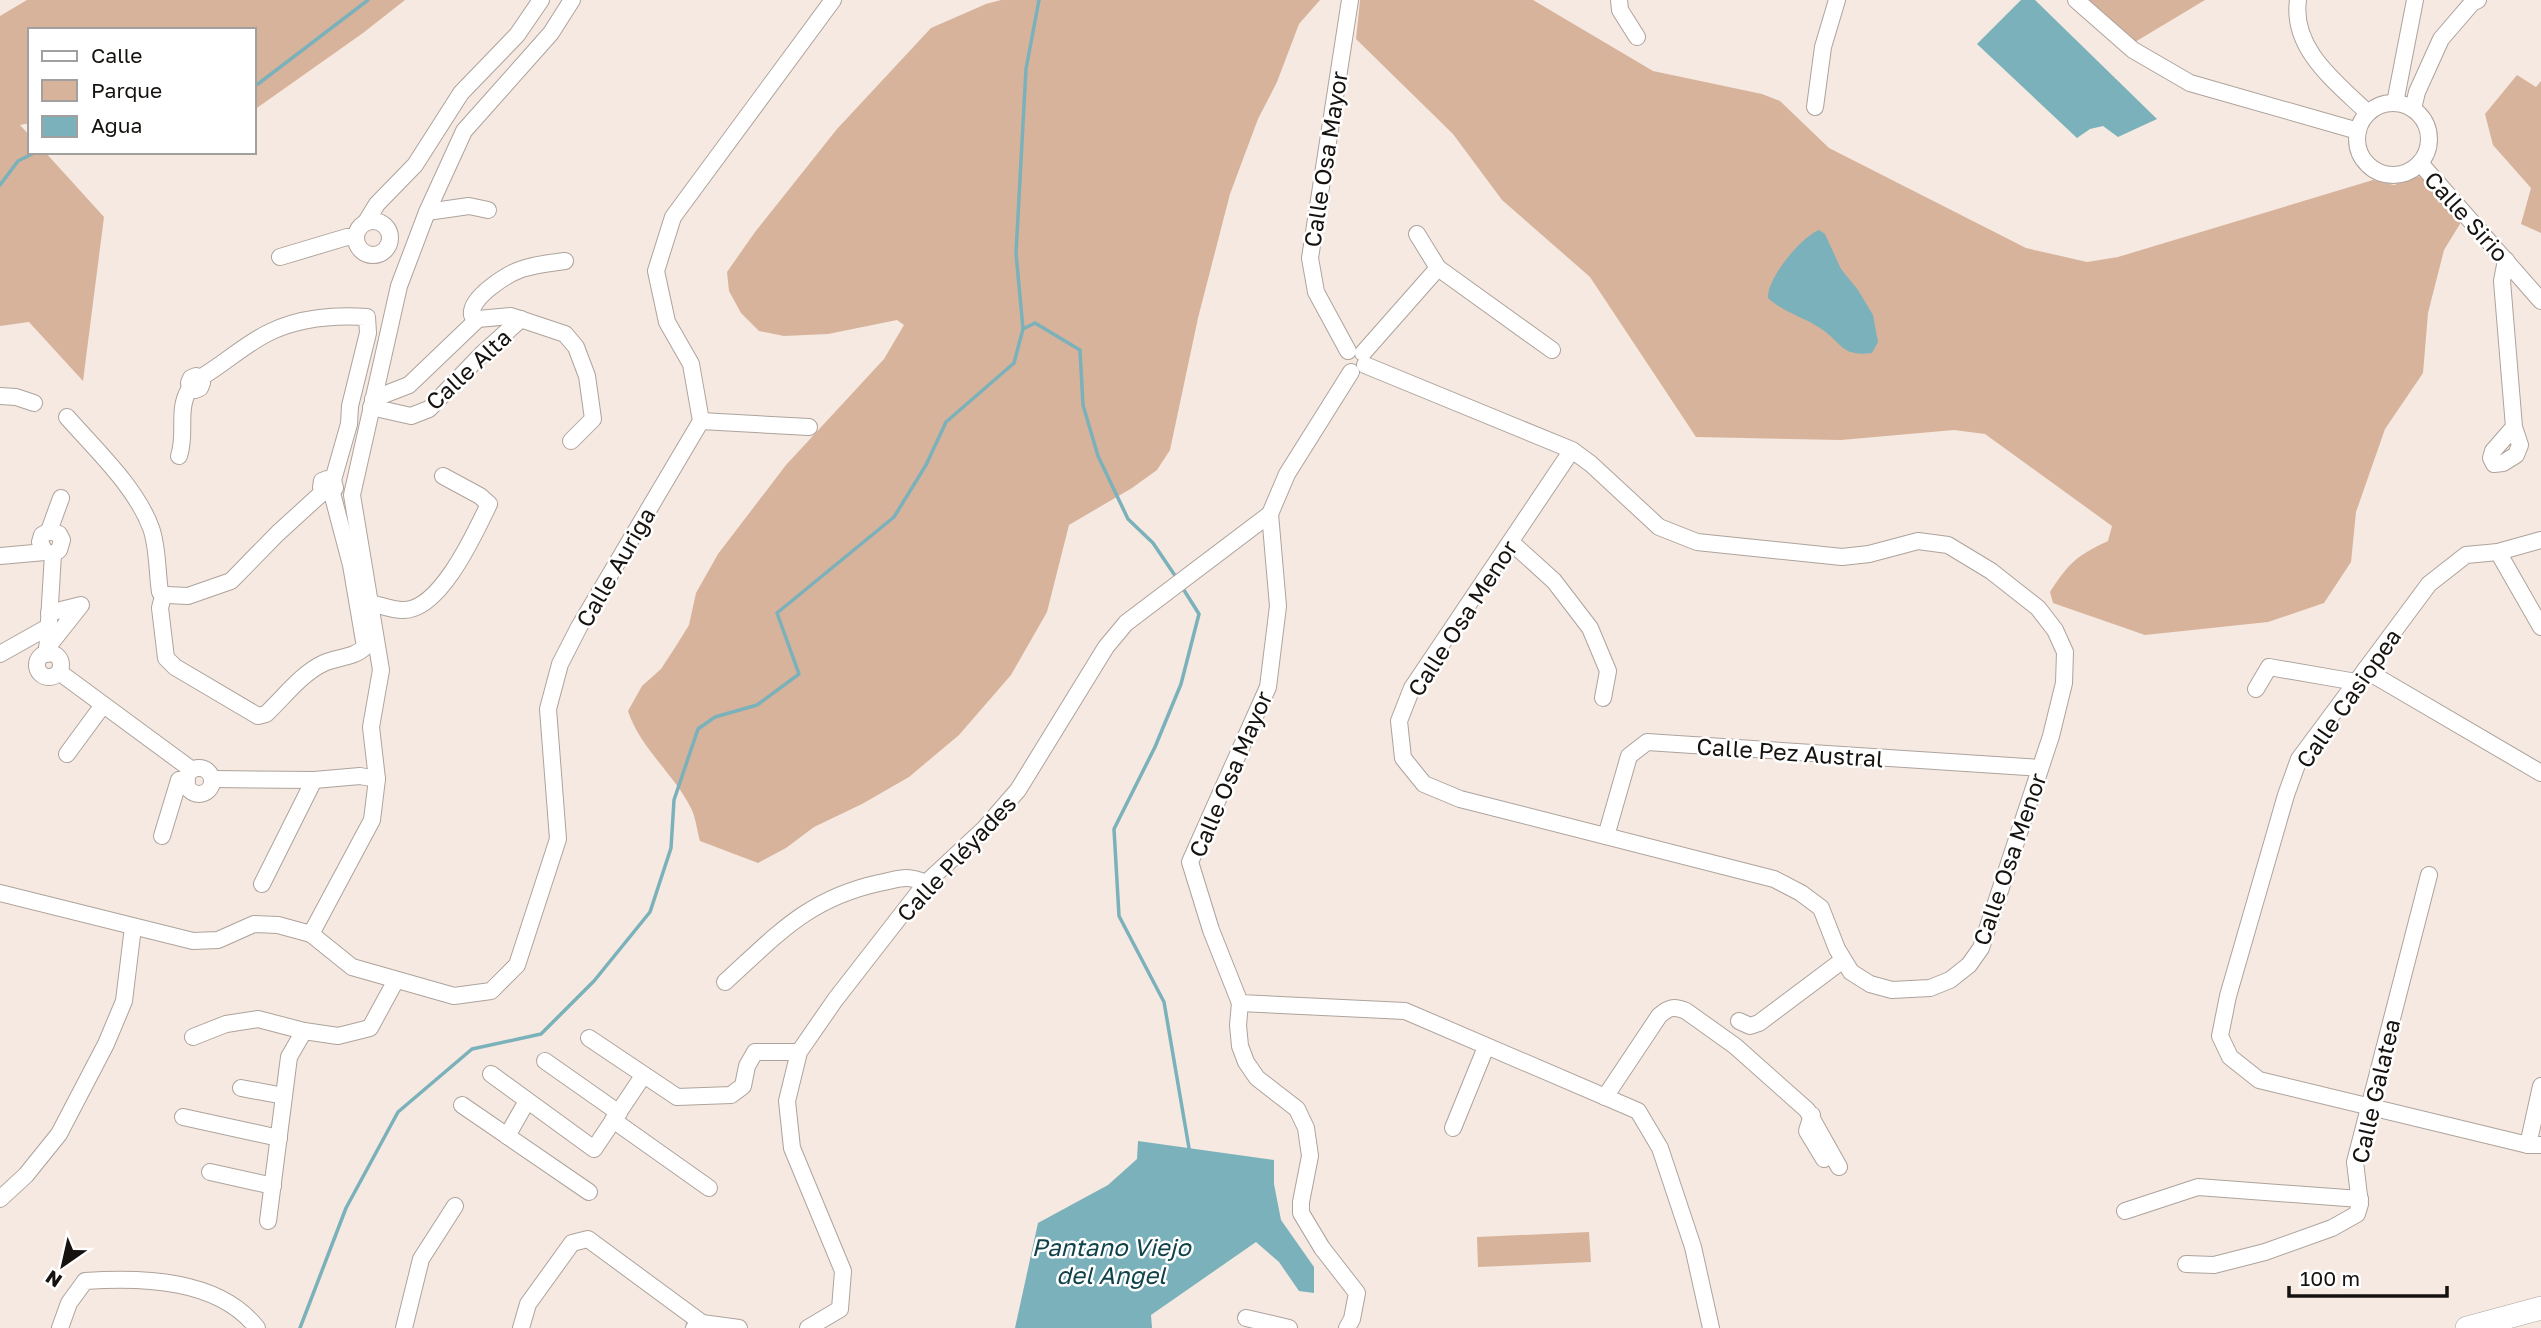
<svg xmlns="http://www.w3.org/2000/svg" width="2541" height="1328" font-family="'Golos Text',sans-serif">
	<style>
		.green { fill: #d8b39b }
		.water { fill: #7bb1ba }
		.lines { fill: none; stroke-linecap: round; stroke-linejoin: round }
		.stream { stroke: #7bb1ba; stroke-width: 3.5 }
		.minor-casing { stroke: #aea39c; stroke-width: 18 }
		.highway-casing { stroke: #aea39c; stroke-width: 24 }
		.minor { stroke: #fff; stroke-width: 16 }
		.highway { stroke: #fff; stroke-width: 23 }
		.labels { text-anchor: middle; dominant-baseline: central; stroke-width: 5; stroke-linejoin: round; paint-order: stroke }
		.street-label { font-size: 23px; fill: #16120f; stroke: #fff }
		.water-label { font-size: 24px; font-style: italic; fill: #10424a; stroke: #fff }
	</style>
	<rect width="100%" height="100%" fill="#f5e9e1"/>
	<g class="green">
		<polygon points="27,0 405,0 363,33 254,110 254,30 30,30 30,123 20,125 30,136 30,152 45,152 104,217 83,381 29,322 0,326 0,16"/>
		<path d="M1001,0h319l-21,24 -22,58 -19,37 -28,75 -32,124 -28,132 -13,20 -25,18 -63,37 -22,87 -36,63 -52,60 -50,42 -47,27 -48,23 -28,21 -28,15 -58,-22c-3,-10 -4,-23 -9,-33 -17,-34 -51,-60 -63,-97l14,-25 19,-17 15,-23 13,-21 7,-32 22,-39 68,-89 98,-106 20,-34 -7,-5 -69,14 -44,2 -25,-5 -18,-18 -12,-22 -2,-19 28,-40 82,-103 94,-101 55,-24z"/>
		<path d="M1360,0h173l120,71 109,23 18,7 49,47 197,100 61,14 31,-5 255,-77 21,5 29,-10 40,44 -19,31 -16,63 -5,60 -38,56 -29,83 -5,50 -27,41 -56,19 -123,13 -92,-32 -3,-11c19,-29 26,-36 58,-51l4,-15 -127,-92 -31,-4 -113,10 -145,-3 -106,-160 -88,-77 -49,-66 -97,-95z"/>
		<polygon points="2088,0 2205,0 2135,42"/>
		<polygon points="2517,75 2536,87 2541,81 2541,233 2521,224 2531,188 2493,145 2485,114"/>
		<polygon points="1589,1232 1591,1262 1478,1267 1477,1237"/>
	</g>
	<g class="water">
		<polygon points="2021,0 2035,0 2157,119 2118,137 2103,126 2090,129 2077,138 1977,44"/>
		<path d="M1819,230l6,4 16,35 17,21 15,25 5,27 -6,11c-32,4 -30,-11 -52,-25 -16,-11 -37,-16 -52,-30 -1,-20 33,-61 51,-68z"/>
		<polygon points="1138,1141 1274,1160 1274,1184 1281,1220 1314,1267 1314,1293 1299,1291 1279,1262 1256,1242 1151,1315 1152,1328 1015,1328 1038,1223 1108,1185 1137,1159"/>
	</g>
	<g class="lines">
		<g class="stream">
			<polyline points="254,84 258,84 368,0"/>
			<polyline points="0,185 18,161 36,152"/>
			<polyline points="1023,329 1035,323 1080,350 1083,405 1098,456 1128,519 1153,543 1176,577"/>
			<polyline points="1182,587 1199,614 1181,684 1155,747 1114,829 1119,916 1164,1002 1189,1148 1187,1152"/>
			<polyline points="300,1328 346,1208 398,1112 472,1049 541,1034 594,981 650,912 671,848 674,800 698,729 715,717 757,705 799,674 777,613 894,517 926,465 946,422 1014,363 1023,329 1016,253 1026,69 1039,0"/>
		</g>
		<g class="minor-casing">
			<g id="minor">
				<polyline points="1619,0 1620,10 1637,37"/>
				<polyline points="2076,0 2133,50 2190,83 2358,131"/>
				<path d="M2298,0c-7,49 38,82 70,113"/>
				<polyline points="2395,103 2415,0"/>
				<circle cx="2393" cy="139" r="36"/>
				<polyline points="1815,107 1823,47 1837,0"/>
				<polyline points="2413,109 2417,92 2441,39 2472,3 2478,0"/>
				<polyline points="2420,163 2541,301"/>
				<polyline points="427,212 469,206 488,210"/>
				<circle cx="373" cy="238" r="17"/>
				<polyline points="366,222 377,204 415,165 461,93 517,35 541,0"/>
				<polyline points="1417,234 1438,268 1552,350"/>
				<polyline points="280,257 347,237 356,238"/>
				<polyline points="2506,260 2502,281 2514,427 2520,445 2516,455 2503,463 2494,464 2491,458 2493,451 2514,427"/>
				<path d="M478,319l-6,-4c-3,-17 35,-41 50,-46 14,-5 29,-6 43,-8"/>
				<polyline points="1348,351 1316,292 1310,258 1350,0"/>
				<polyline points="1363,353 1438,268"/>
				<polyline points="1365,365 1572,450 1591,464 1659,527 1697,542 1842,557 1869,554 1918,541 1948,545 1991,571 2038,608 2055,630 2065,652 2064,683 2051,736 1981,948 1969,965 1950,980 1930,988 1892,990 1870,984 1851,972 1837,949 1821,908 1801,893 1774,879 1460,799 1424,784 1403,758 1399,721 1412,688 1572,450"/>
				<polyline points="1351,372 1287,474 1270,514 1278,606 1268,687 1190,862 1211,930 1240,1003 1405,1011 1638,1111 1660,1148 1693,1247 1711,1328"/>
				<path d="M200,378l2,5 -2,5 -5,2 -5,-2 -1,-5 2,-5 5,-2 4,2c24,-14 45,-34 70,-46 31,-15 64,-17 97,-15l1,16 -18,73 -1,18 -16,56 2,8 -6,5 -6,-1 -2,-5 1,-6 5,-2 6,1"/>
				<polyline points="0,396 16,397 34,403"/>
				<polyline points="373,399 409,385 478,319 511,316 565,334 576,347 587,376 593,419 571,441"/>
				<polyline points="371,407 411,416 429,409 482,354 521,319"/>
				<path d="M67,417c29,33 69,70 84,111 7,19 6,45 9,64"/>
				<polyline points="701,421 809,427"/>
				<path d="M179,456c8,-24 -3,-46 11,-68"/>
				<polyline points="49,531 59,534 62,540 59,550 53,554 45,552 40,542 42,535 49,531 61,498"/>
				<polyline points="2541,540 2498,552 2466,555 2429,584 2299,759 2286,795 2228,996 2220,1036 2230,1057 2259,1080 2528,1145 2541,1145"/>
				<polyline points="1511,542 1554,581 1590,628 1608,671 1603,698"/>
				<polyline points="2498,552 2541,627"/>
				<polyline points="0,556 45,552"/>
				<polyline points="167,595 188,596 231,581 278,533 323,492"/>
				<path d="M162,600l-2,8 6,50 9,9 83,49 8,-2c18,-17 36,-41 58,-51 13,-6 30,-5 41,-16l-14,-82 -19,-72"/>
				<path d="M370,603c10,2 22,7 33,7 37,1 72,-77 86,-106l-9,-8 -37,-20"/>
				<polyline points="47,648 81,605 49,613"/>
				<circle cx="49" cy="665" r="12"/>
				<polyline points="0,654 48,627"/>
				<polyline points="47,654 53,554"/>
				<polyline points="2365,670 2541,773"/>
				<polyline points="59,672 192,770"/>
				<polyline points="2256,689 2269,667 2356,682"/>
				<polyline points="67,754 103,705"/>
				<circle cx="199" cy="781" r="13"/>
				<polyline points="212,779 314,780 360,776 377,779"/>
				<polyline points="162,836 179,780 187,781"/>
				<polyline points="1606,836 1629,756 1647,742 2040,768"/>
				<polyline points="262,884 314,780"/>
				<polyline points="0,893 193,941 218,940 254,924 278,925 311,934 372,820 377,779 371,727 381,670 352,495 399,286 427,212 464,131 551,33 572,0"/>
				<polyline points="311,934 352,967 454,996 491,991 517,965 558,839 548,709 560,664 579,627 701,421 691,364 667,322 656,271 673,217 833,0"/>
				<path d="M725,982c52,-47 82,-83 154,-99 21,-4 26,-9 47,0"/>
				<polyline points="1240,1003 1238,1025 1240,1046 1246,1062 1257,1078 1297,1109 1306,1128 1310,1156 1301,1202 1301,1213 1322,1248 1357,1293 1352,1319 1347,1328"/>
				<polyline points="1739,1021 1750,1026 1759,1023 1843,960"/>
				<polyline points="193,1037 226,1024 258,1019 304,1031 338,1036 370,1028 396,980"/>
				<polyline points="589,1038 677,1097 731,1095 743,1086 747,1066 755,1052 799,1052"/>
				<polyline points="545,1061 619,1113"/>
				<polyline points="491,1074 594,1149 643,1076"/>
				<polyline points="241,1088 284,1096"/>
				<path d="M1605,1097l54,-81c10,-9 15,-10 27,-5l49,35 72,64 32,57"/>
				<polyline points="462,1105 589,1192"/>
				<polyline points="1812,1115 1807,1131 1824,1159"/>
				<polyline points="183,1117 279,1138"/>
				<polyline points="613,1120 709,1188"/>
				<polyline points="1453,1128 1486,1047"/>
				<polyline points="507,1136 527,1101"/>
				<polyline points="2528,1145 2541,1086"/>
				<polyline points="210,1172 273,1186"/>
				<polyline points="0,1199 26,1175 59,1134 106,1044 124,1001 133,927"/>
				<polyline points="2125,1211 2198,1187 2360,1199"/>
				<polyline points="268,1221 289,1057 304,1031"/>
				<polyline points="2186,1264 2214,1265 2265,1252 2332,1228 2357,1214 2360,1204 2355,1162 2429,875"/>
				<polyline points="1246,1318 1289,1328"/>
				<path d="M60,1328l9,-25 16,-22c57,-4 134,-2 172,47"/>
				<polyline points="404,1328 421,1259 455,1206"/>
				<polyline points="521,1328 528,1304 572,1243 588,1239 702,1323"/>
				<polyline points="694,1328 702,1323 739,1328"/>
				<polyline points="808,1328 840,1309 843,1271 792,1148 787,1101 799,1052 835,1000 926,883 985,828 1018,790 1106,647 1126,623 1270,514"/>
			</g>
		</g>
		<g class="highway-casing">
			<polyline id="highway" points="2467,1328 2541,1308"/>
		</g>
		<use href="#minor" class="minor"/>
		<use href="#highway" class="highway"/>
	</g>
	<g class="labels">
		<g class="street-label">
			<text transform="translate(1325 159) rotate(-81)">Calle Osa Mayor</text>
			<text transform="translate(2467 216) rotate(48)">Calle Sirio</text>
			<text transform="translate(468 369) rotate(-43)">Calle Alta</text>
			<text transform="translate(615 567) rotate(-60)">Calle Auriga</text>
			<text transform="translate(1462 618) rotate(-57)">Calle Osa Menor</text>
			<text transform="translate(2348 698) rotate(-55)">Calle Casiopea</text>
			<text transform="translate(1790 752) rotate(4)">Calle Pez Austral</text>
			<text transform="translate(1230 774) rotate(-67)">Calle Osa Mayor</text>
			<text transform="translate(956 858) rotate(-47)">Calle Pléyades</text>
			<text transform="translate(2009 859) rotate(-71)">Calle Osa Menor</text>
			<text transform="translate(2375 1091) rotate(-77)">Calle Galatea</text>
		</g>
		<g class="water-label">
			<text x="1111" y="1246">Pantano Viejo<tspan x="1111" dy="28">del Angel</tspan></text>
		</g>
	</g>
	<rect x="28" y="28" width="228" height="126" fill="#ffffff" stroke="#a2a09f" stroke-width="2"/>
	<rect x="42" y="51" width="35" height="10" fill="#ffffff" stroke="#a2a09f" stroke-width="2"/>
	<text x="91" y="63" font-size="21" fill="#16120f">Calle</text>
	<rect x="42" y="80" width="35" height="21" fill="#d8b39b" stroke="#a2a09f" stroke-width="2"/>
	<text x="91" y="98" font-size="21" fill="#16120f">Parque</text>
	<rect x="42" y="116" width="35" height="21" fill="#7bb1ba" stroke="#a2a09f" stroke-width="2"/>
	<text x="91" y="133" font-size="21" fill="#16120f">Agua</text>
	<g transform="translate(63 1265) rotate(214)" stroke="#ffffff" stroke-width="5" paint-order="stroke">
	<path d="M0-5L12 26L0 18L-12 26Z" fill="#16120f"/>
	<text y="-10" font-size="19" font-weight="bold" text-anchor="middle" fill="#16120f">N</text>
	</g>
	<path d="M2289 1286v10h158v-10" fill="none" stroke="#16120f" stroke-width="3.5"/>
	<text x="2300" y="1286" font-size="21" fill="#16120f" stroke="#ffffff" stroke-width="5" paint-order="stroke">100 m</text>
</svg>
